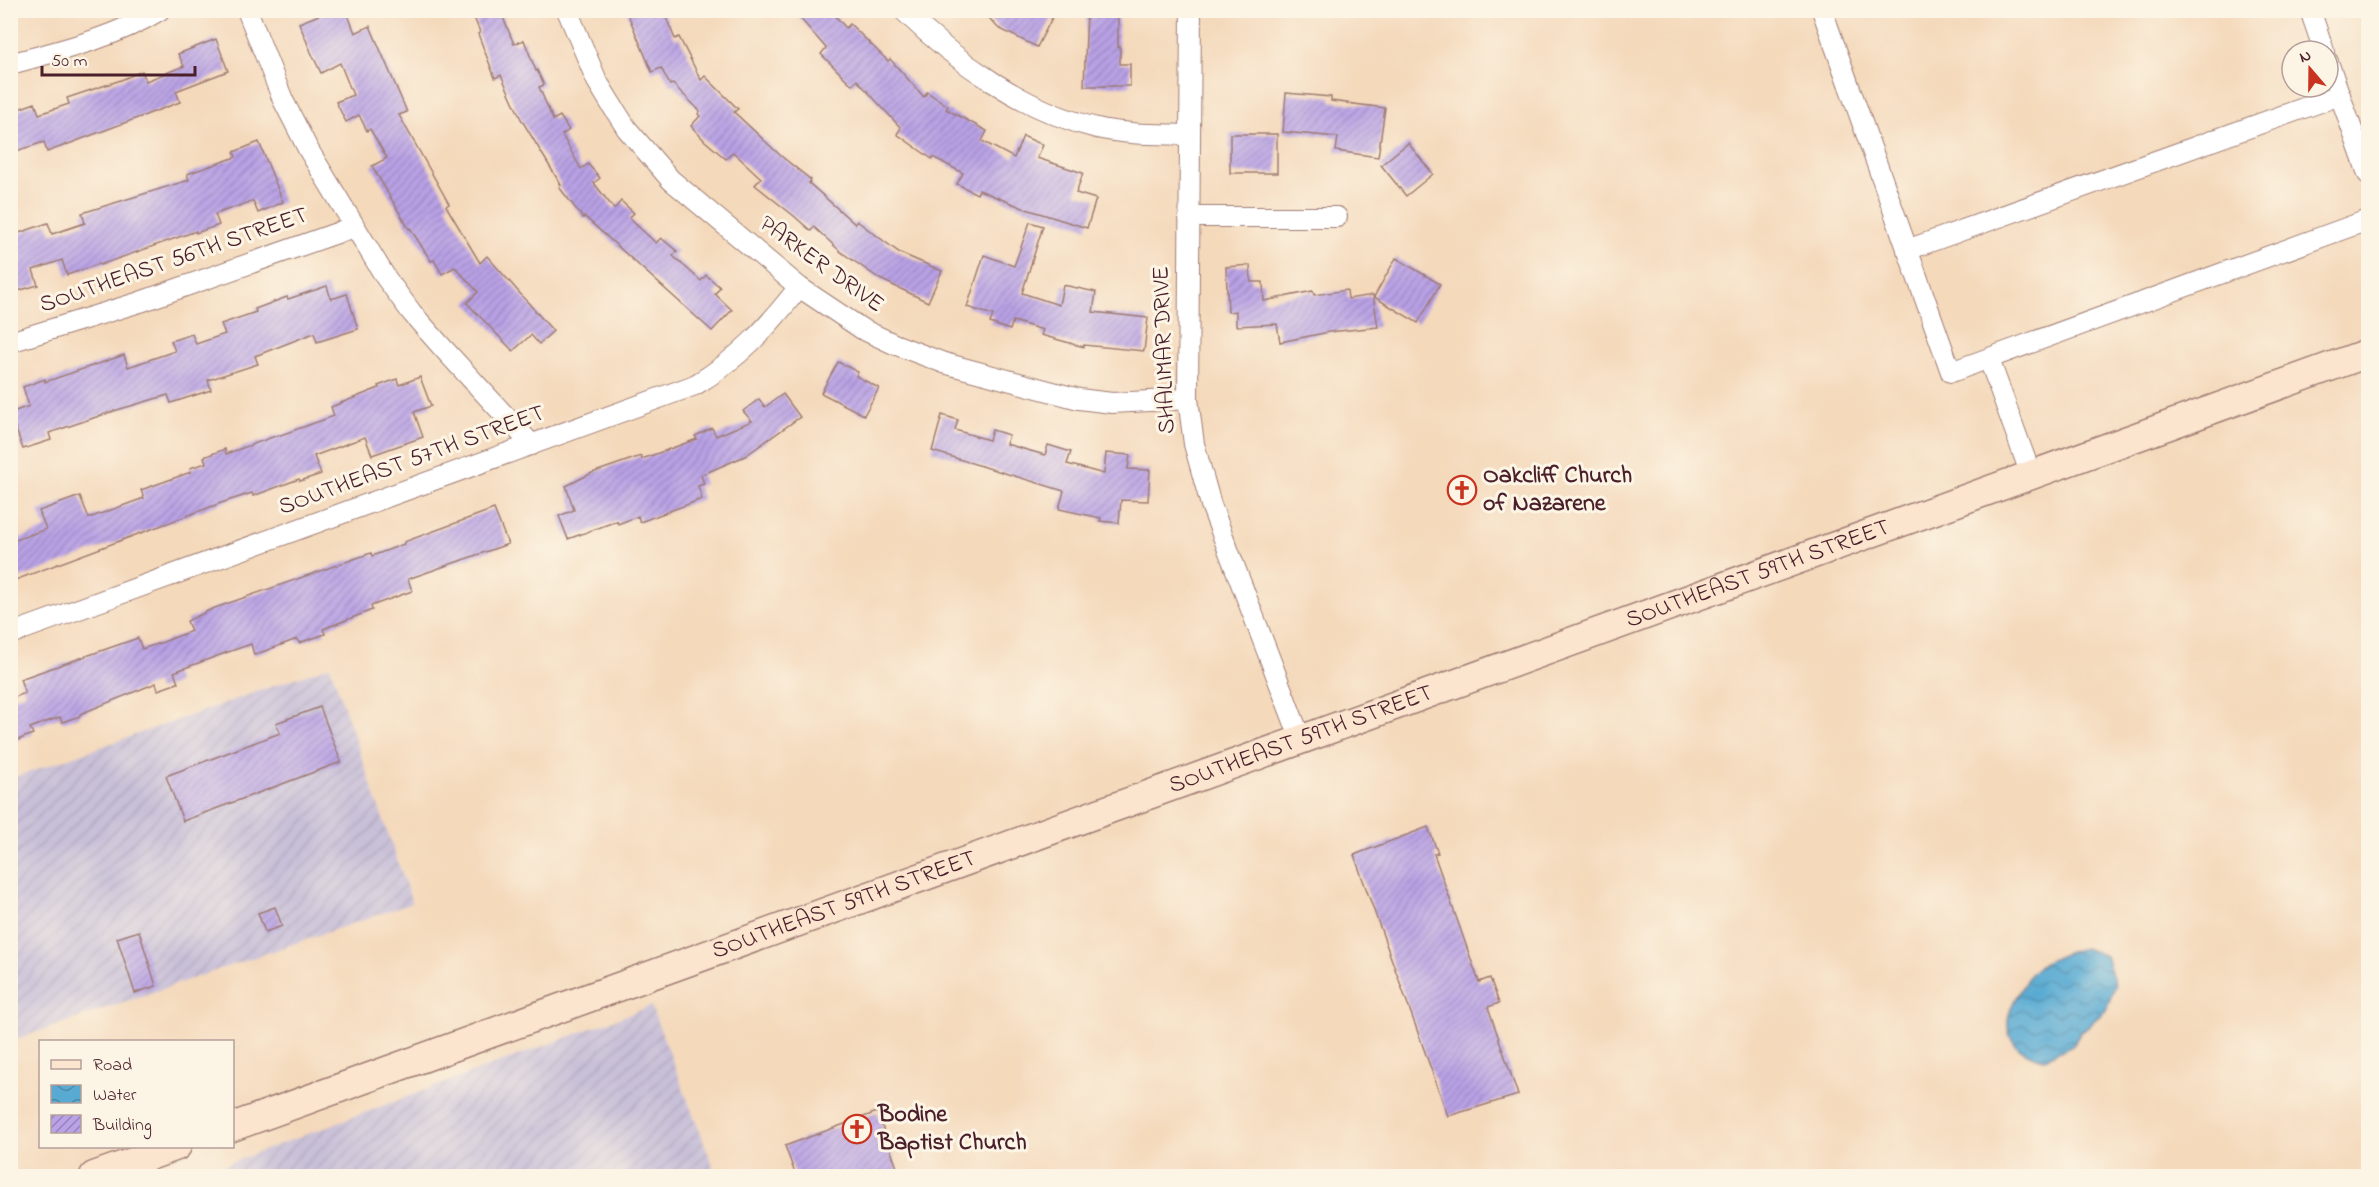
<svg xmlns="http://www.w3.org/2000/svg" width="2379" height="1187" font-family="'Indie Flower',sans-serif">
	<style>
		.industrial { fill: url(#industrial-furrows) }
		.water { fill: url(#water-waves); stroke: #51647f; stroke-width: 1.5 }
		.building { fill: url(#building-hatch) }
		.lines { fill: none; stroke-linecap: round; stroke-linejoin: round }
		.street-casing { stroke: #9f7c73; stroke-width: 22 }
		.secondary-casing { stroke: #9f7c73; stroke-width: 31 }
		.street { stroke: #fff; stroke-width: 20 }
		.secondary { stroke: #fbe5cf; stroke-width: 28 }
		.labels { text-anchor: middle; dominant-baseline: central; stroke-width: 6; stroke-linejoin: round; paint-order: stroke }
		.street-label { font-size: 24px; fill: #4a1f2b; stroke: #fcf5e5 }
		.poi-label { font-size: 24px; font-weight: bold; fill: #4a1f2b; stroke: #fcf5e5; text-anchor: start }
	</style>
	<defs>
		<pattern id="industrial-furrows" width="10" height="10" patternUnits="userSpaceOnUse" patternTransform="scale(1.5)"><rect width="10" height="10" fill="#c8bfd8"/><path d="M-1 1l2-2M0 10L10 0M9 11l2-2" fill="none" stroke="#ada4ba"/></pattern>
		<pattern id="water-waves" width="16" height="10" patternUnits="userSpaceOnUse" patternTransform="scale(1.5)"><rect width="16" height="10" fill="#58aad3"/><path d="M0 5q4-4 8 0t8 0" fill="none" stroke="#4b8aab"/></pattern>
		<pattern id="building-hatch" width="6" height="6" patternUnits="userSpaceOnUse" patternTransform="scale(1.5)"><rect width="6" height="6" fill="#b9a2e6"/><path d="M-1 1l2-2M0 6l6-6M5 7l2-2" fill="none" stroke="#9883bb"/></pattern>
	</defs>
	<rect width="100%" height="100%" fill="#fcf5e5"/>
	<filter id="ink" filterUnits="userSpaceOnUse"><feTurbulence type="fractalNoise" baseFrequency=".0167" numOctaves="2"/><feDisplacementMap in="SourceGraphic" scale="12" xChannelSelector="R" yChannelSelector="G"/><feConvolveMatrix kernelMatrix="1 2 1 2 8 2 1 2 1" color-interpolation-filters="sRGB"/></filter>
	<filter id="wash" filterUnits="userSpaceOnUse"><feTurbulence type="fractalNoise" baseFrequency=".008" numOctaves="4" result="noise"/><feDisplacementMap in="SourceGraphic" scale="24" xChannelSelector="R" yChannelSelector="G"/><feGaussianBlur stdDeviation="1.35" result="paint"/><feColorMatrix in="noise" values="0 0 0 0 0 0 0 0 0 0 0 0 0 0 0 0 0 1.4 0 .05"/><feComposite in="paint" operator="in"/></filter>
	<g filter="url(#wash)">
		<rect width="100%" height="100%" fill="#f4d9bb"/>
		<g class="industrial">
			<polygon points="330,666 412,903 11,1041 10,779"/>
			<polygon points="651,1006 717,1176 195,1176"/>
		</g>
		<path class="water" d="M2085,948l21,8 9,29 -9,25 -26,23 -6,11 -30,15c-42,-11 -44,-37 -23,-70 4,-6 8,-15 13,-19 10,-9 38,-20 51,-22z"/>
		<g id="blocks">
			<g class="building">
				<polygon points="317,10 346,10 355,33 370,26 407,112 399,115 449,204 446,206 480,263 487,256 553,331 539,344 531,335 513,351 467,303 478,292 455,267 442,274 434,260 431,261 410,228 409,229 372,166 387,158 370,129 367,131 359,115 346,122 336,102 353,95 340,63 321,73 311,52 299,23 319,15"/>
				<polygon points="471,10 500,10 514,44 524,40 536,71 537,70 544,85 539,87 553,120 560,116 569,130 562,135 581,169 588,164 600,178 594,183 614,209 621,201 634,213 629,218 656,243 661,238 677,251 673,256 701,281 706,275 720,287 715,294 732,310 712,331 585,217 583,218 559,187 561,185 521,119 501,75 495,78 478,34 480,32"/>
				<polygon points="626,10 663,10 675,39 679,37 701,80 705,76 738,109 734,112 781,156 811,180 809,183 855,224 857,221 900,253 942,271 928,302 880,279 841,252 814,227 811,231 794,216 755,185 761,178 733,152 726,159 705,141 691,126 700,116 698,114 700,111 673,84 670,85 661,68 652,72"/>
				<polygon points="793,10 830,10 846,28 850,24 888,61 890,59 924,97 927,92 948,106 946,109 987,131 982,141 1014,158 1023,136 1043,145 1037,158 1083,173 1076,193 1096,199 1087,228 1023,208 979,190 977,194 957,184 963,173 933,157 932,159 897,134 901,128 857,80 852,85 821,54 826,48"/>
				<polygon points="982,10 1056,10 1037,47 998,28"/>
				<polygon points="1087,10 1118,10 1118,47 1120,47 1120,64 1130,64 1130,86 1084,86"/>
				<polygon points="216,39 228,71 176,91 180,102 47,152 44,142 10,153 10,112 35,103 39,114 69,104 67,98 121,80 142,71 146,81 184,66 178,54"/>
				<polygon points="1286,93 1331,97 1331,101 1385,108 1378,157 1336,151 1338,137 1283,132"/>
				<rect x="1230" y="134" width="47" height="39"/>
				<polygon points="259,142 283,202 258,213 253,201 215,214 219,225 196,233 196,231 100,265 99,264 67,275 62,260 33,270 38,285 14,292 10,280 10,236 48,223 52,234 85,223 82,213 189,180 187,174 236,157 234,152"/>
				<polygon points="1408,143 1433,174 1406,196 1381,165"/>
				<polygon points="1030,222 1043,226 1022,293 1059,305 1063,285 1096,292 1093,312 1148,318 1144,351 1084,345 1084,347 1041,335 1043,330 1013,321 1010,330 990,323 993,315 967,307 984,255 1014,266"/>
				<polygon points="1396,258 1440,284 1418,323 1374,297"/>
				<polygon points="1250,265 1251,282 1263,282 1264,301 1313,291 1314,295 1347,290 1348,299 1373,295 1378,327 1329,332 1280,342 1277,324 1236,326 1236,311 1228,312 1226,267"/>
				<polygon points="327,286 331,299 347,294 358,329 317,342 314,333 255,356 258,364 208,380 211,390 171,403 168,395 117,410 49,433 51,440 23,449 10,413 29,406 23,387 45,379 45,382 124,355 128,367 175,351 171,341 192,334 196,344 225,334 221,324 256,312 255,309 287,297 288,299"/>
				<polygon points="838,362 858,372 856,376 879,388 864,415 821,393"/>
				<polygon points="420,377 431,406 414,412 423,437 372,455 365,437 314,456 321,474 300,481 299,479 253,496 252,493 221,503 10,582 10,542 46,529 39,511 80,496 89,518 144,498 141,490 191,472 190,468 206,463 204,457 225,449 226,454 278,435 278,436 334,416 331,407 379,388 378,386 397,379 399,385"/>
				<polygon points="783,394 800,417 745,456 701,475 704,484 698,486 702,499 640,522 638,516 618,524 617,521 568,539 559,516 574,510 566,486 592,473 641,456 642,459 697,439 695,436 712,428 716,436 752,421 743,411 759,399 765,407"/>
				<polygon points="942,415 958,420 955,430 989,440 992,430 1009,435 1006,444 1045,455 1048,445 1071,452 1067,464 1104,474 1106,453 1130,455 1128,469 1150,470 1148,501 1121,500 1119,523 1100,521 1101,518 1059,509 1064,491 932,451"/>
				<polygon points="494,509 508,544 408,579 412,591 371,606 372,610 323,629 325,634 299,643 297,639 254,655 251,644 228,652 174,672 178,683 158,690 156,683 80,714 80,716 62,722 60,717 30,728 33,734 10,743 10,699 25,693 20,679 138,638 142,649 163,642 191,631 187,621 212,609 371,553 372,556 404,544 404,542"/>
				<polygon points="320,707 341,762 183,821 166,776 280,733 276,723"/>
				<polygon points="1428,827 1438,853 1434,854 1479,982 1490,978 1499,1003 1488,1007 1518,1095 1448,1116 1354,855"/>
				<polygon points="275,907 282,926 265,932 258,913"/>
				<polygon points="139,931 156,986 135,993 117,938"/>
				<polygon points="877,1112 900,1176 796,1176 785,1146"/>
			</g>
		</g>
	</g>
	<g filter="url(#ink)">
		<use href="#blocks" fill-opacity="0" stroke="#9f7c73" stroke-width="1.5"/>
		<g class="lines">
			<g class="street-casing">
				<g id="street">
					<polyline points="247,10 283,100 308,149 386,278 412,313 441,346 532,445"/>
					<polyline points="567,10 597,81 611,104 627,129 671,180 799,287 862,329 894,344 944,363 1079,399 1112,403 1188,399"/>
					<path d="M903,10c53,52 122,101 194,118 31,7 61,6 92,7"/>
					<polyline points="1191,10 1188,399 1194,444 1211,505 1301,740"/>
					<polyline points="1822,10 1951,372 2368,220"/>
					<polyline points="2310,10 2324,51"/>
					<polyline points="2328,62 2368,174"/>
					<path d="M10,64c52,-14 104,-26 150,-54"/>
					<polyline points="1189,217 1337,217"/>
					<polyline points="1907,250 2340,95"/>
					<polyline points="10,342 140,302 354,227"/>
					<polyline points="1989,359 2031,475"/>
					<path d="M10,634l685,-249c45,-27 72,-57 104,-98"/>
				</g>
			</g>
			<g class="secondary-casing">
				<g id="secondary">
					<path id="s1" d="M232,1127l2136,-774"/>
					<polyline points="94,1176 177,1146"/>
				</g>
			</g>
			<use href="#street" class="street"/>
			<use href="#secondary" class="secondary"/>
		</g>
	</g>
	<defs>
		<g id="church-ring" transform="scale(1.5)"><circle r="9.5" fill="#fcf5e5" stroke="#c8321e" stroke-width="1.5"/><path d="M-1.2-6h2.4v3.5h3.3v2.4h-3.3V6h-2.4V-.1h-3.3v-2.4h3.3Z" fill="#c8321e"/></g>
	</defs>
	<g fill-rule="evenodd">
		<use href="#church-ring" x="1462" y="490"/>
		<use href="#church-ring" x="857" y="1129"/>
	</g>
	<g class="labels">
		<g class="street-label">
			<text transform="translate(174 261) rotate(-19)">SOUTHEAST 56TH STREET</text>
			<text transform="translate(821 265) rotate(36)">PARKER DRIVE</text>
			<text transform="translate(1165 350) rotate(-92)">SHALIMAR DRIVE</text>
			<text transform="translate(412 461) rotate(-20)">SOUTHEAST 57TH STREET</text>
			<text stroke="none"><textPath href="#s1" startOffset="1623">SOUTHEAST 59TH STREET</textPath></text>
			<text stroke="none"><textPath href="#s1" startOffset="1137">SOUTHEAST 59TH STREET</textPath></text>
			<text stroke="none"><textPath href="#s1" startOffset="651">SOUTHEAST 59TH STREET</textPath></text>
		</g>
		<g class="poi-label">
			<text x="1483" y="476">Oakcliff Church<tspan x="1483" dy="28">of Nazarene</tspan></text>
			<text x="878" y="1115">Bodine<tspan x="878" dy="28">Baptist Church</tspan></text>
		</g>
	</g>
	<rect width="2379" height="1187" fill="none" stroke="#fcf5e5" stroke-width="36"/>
	<rect x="39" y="1040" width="195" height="108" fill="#fcf5e5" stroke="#b59f9b" stroke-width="1.5"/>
	<rect x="51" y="1060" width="30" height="9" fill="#fbe5cf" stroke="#b59f9b" stroke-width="1.5"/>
	<text x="93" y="1070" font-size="18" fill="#4a1f2b">Road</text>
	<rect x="51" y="1085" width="30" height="18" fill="url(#water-waves)" stroke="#b59f9b" stroke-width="1.5"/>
	<text x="93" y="1100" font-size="18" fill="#4a1f2b">Water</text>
	<rect x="51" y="1115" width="30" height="18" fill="url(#building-hatch)" stroke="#b59f9b" stroke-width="1.5"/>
	<text x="93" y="1130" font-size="18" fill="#4a1f2b">Building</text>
	<g transform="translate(2310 69) rotate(340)"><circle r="28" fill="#fcf5e5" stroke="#b59f9b" stroke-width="1.5"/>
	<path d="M0-4.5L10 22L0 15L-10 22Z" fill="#c8321e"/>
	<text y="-9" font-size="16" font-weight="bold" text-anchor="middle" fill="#4a1f2b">N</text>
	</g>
	<path d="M42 66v9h153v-9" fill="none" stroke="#4a1f2b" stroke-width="3"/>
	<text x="51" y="66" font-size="18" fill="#4a1f2b" stroke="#fcf5e5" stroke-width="4.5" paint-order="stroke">50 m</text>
</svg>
